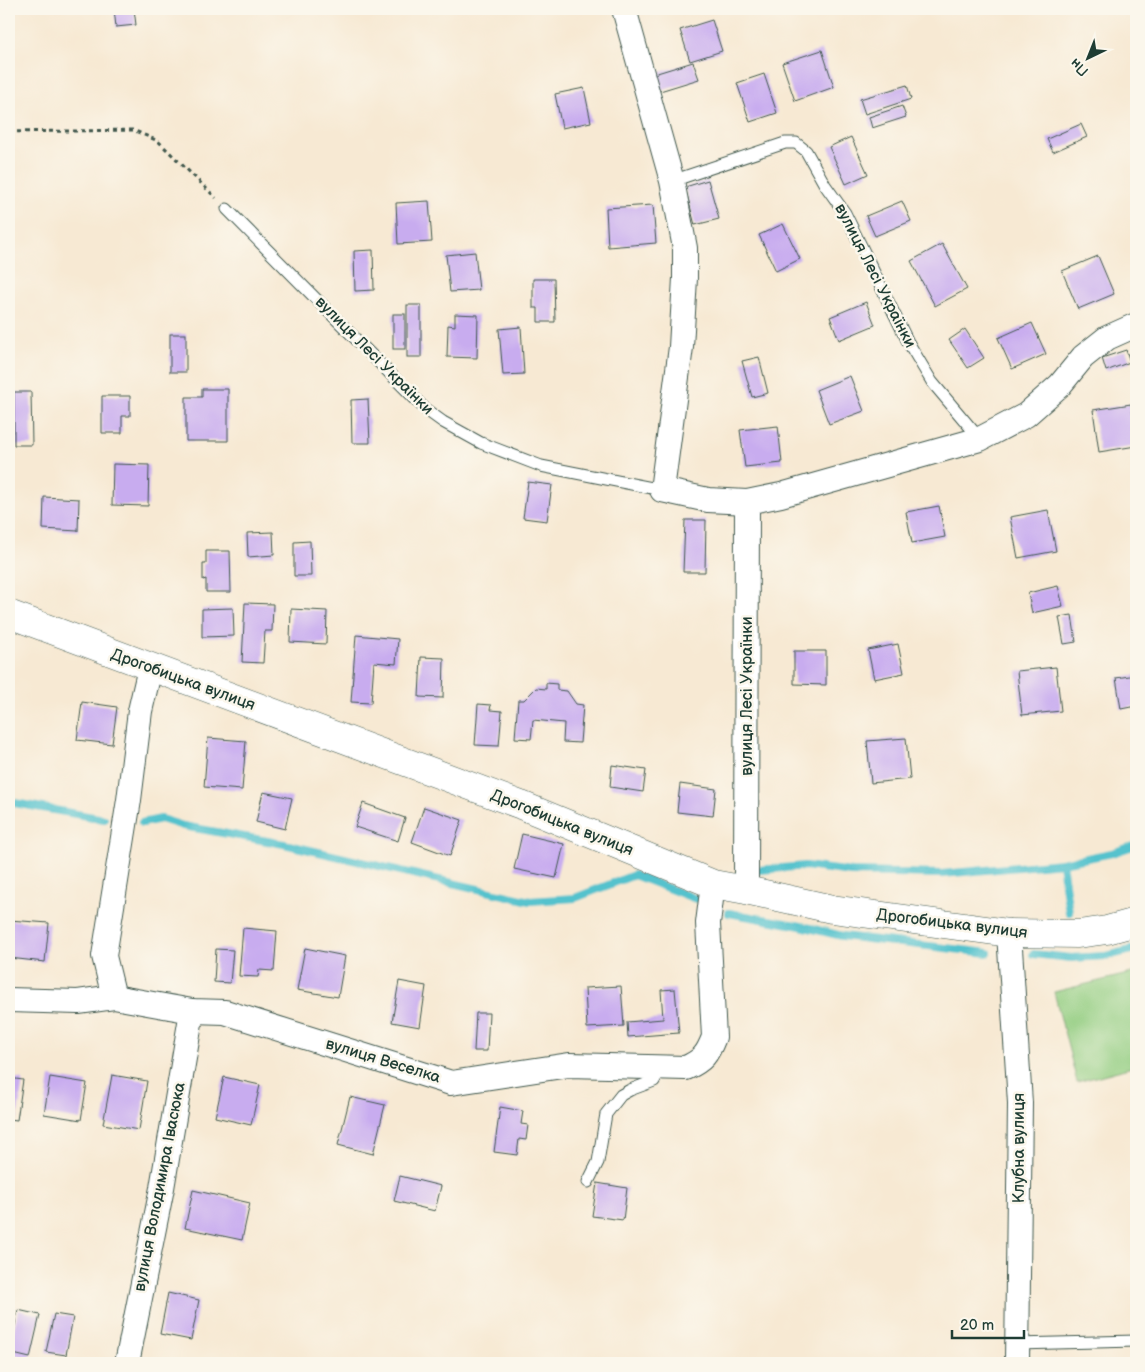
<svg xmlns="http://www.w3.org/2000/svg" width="1145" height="1372" font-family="'Balsamiq Sans',sans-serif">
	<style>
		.green { fill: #93cd81; stroke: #59855a }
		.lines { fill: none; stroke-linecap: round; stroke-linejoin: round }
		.stream { stroke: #55c2cd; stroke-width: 8 }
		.building { fill: #c8acef }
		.lane-casing { stroke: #3f574c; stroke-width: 13 }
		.street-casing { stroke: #3f574c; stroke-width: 26 }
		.secondary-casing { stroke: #3f574c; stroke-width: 29 }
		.path { stroke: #3f574c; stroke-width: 3; stroke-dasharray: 4 4; stroke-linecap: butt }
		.lane { stroke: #fff; stroke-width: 11 }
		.street { stroke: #fff; stroke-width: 24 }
		.secondary { stroke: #fff; stroke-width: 28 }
		.labels { text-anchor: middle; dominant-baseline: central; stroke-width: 5; stroke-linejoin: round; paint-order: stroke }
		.street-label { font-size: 16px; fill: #1f3d34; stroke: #fbf7ec }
	</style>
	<rect width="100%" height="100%" fill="#fbf7ec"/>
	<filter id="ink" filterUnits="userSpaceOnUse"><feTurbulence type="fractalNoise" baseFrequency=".02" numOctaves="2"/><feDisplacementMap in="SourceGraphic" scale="10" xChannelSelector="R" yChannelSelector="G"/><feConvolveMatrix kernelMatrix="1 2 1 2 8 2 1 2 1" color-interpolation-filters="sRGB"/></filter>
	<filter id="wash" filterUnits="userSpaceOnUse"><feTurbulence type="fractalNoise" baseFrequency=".0096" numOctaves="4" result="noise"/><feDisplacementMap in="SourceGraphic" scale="20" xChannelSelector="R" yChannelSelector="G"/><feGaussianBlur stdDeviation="1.12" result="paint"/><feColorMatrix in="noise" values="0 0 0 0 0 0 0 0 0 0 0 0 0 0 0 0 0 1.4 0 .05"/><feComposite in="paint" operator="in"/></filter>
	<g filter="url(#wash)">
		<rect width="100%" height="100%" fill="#f7e9d3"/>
		<polygon class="green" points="1136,972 1136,1066 1077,1082 1054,992"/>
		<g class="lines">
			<g class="stream">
				<polyline points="9,802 104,819"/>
				<polyline points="142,823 161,819 183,826 284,844 530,901 575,898 634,875 696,899"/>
				<polyline points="1062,863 1069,912"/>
				<polyline points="759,870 806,866 851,872 942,874 1062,863 1112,853 1136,845"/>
				<polyline points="729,913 801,926 842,936 988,953"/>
				<polyline points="1033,954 1071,958 1106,956 1136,949"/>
			</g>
		</g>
		<g id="blocks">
			<g class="building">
				<polygon points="114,9 134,9 136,25 116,27"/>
				<polygon points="712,20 722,51 690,61 680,30"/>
				<polygon points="822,50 834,87 795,101 782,63"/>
				<polygon points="693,62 699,79 660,91 654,74"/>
				<polygon points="764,74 777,113 750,122 737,83"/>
				<polygon points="907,85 911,99 865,114 860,99"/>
				<polygon points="584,88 591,122 562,128 555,94"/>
				<polygon points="902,106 906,117 872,128 869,117"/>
				<polygon points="1081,124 1087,137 1053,152 1047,139"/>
				<polygon points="851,137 868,174 846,184 829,147"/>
				<polygon points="708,180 719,219 695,225 685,187"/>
				<polygon points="429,201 432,242 398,244 396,203"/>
				<polygon points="902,201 911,221 875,236 866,216"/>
				<polygon points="653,205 656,243 608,247 606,208"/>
				<polygon points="783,224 800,259 776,271 759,235"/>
				<polygon points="942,244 967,289 935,306 911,261"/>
				<polygon points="373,250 374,290 355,291 354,251"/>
				<polygon points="475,252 479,290 450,292 446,255"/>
				<polygon points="1098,256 1114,294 1078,309 1062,271"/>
				<polygon points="533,279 554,279 555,322 538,322 538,308 533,308"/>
				<polygon points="866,302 875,325 839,340 830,317"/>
				<rect x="407" y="305" width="14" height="52"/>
				<rect x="393" y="314" width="12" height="35"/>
				<polygon points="455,314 478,315 477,358 447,357 448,325 455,326"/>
				<polygon points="1032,323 1046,354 1012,369 998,338"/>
				<polygon points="521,327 524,374 503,375 499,329"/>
				<polygon points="965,329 984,358 968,368 949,340"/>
				<rect x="170" y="334" width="16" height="38"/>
				<polygon points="1126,350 1130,362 1106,371 1102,358"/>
				<polygon points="759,357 768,393 752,397 742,361"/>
				<polygon points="850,376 864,411 829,424 816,390"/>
				<polygon points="202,389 228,389 228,441 186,441 186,397 202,397"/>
				<polygon points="14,392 31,392 32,445 14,445"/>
				<polygon points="102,396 130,396 130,416 122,416 122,433 102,433"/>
				<polygon points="368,399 370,443 352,443 351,400"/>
				<polygon points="1131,404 1136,434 1136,446 1099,452 1093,410"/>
				<polygon points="778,426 782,463 745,467 740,430"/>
				<polygon points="113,464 149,465 148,506 112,505"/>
				<polygon points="528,482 552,485 547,521 523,518"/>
				<polygon points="44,497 79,499 78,531 43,529"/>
				<polygon points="939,506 945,537 912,543 906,512"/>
				<polygon points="1048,510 1056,551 1018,558 1010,517"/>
				<polygon points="685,520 706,520 705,572 683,572"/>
				<polygon points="273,532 274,555 248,557 247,533"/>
				<polygon points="310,541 311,576 294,576 294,542"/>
				<polygon points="206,551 230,551 231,592 206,592 206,579 203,580 203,564 206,564"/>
				<polygon points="1058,586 1063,606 1032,613 1028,593"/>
				<polygon points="245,603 273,604 272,631 265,631 263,663 242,662"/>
				<polygon points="233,608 234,636 202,637 202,609"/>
				<polygon points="291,609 327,611 326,644 290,642"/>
				<polygon points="1072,615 1076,642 1064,644 1059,617"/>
				<polygon points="356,635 398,639 396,664 374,662 371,703 351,702"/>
				<polygon points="898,644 904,673 874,679 868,650"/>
				<polygon points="794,651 826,651 826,685 794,684"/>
				<polygon points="421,657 444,658 443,698 419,697"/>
				<polygon points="1056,667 1061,711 1022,715 1017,671"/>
				<polygon points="1136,675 1136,706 1121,709 1116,678"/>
				<polygon points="546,683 557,684 557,690 567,691 576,704 583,705 580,743 563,742 564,723 533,720 531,739 515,738 518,700 524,700 536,688 546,689"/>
				<polygon points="82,702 117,707 112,744 77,740"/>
				<polygon points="478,704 491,705 490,710 502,711 499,746 475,745"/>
				<polygon points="208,738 246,741 242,790 204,787"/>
				<polygon points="906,738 910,779 871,783 867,741"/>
				<polygon points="612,765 646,770 643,792 610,787"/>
				<polygon points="680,784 716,789 713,816 677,812"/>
				<polygon points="263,792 292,798 285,829 256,822"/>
				<polygon points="363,803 405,818 398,841 355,827"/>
				<polygon points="424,807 462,820 450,856 412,842"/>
				<polygon points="522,834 564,844 556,878 514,869"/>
				<polygon points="9,920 49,923 45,962 9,958"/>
				<polygon points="243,928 277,931 274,971 259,970 258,977 239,976"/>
				<polygon points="305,948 345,956 338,997 297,990"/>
				<polygon points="216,949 233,950 230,983 214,982"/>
				<polygon points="399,981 426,986 420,1027 392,1022"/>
				<polygon points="621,986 624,1026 587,1028 585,988"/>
				<polygon points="675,989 679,1033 628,1037 627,1022 663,1019 661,990"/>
				<polygon points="476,1013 489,1013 487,1051 474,1051"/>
				<polygon points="112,1075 147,1081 139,1130 103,1124"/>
				<polygon points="50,1077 87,1083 81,1120 44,1114"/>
				<polygon points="224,1077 260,1085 251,1125 215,1117"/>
				<polygon points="9,1078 23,1080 17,1120 9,1119"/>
				<polygon points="350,1097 385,1105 373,1154 338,1145"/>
				<polygon points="500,1107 523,1111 521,1124 528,1125 526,1140 519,1139 517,1155 494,1152"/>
				<polygon points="400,1176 441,1186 435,1211 394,1201"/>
				<polygon points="597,1183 627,1188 623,1220 592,1216"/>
				<polygon points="193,1190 250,1203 242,1240 185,1228"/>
				<polygon points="168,1293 199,1300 191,1340 160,1334"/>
				<polygon points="18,1310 40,1315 30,1358 9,1353"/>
				<polygon points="54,1314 73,1317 66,1355 46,1352"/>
			</g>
		</g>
	</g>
	<g filter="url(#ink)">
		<use href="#blocks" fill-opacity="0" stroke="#3f574c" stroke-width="1"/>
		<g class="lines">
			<g class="lane-casing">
				<g id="lane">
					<polyline points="672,181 785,143 796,143 806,151 825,185 845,213 908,342 932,382 980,439"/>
					<polyline points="227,209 425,409 443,422 481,443 541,466 662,490"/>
					<polyline points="588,1182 598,1162 606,1114 621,1095 630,1090 654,1081 662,1067"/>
					<polyline points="1017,1344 1136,1341"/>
				</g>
			</g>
			<g class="street-casing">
				<g id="street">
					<polyline points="624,9 672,181 685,248 685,278 681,347 662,490 708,500 747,502"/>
					<polyline points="746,890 747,502 781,495 980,439 1026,415 1060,385 1083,357 1107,338 1136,325"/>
					<polyline points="1009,933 1020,1103 1017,1363"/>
					<polyline points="114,997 104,956 129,800 140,711 150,668"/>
					<path d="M9,1000l69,2 36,-5 78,14 33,1 226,71 118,-18 117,3c17,-8 21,-13 28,-31l-6,-114 5,-39"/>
					<polyline points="127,1363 162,1188 192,1011"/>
				</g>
			</g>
			<g class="secondary-casing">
				<polyline id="secondary" points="9,614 521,805 713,884 746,890 832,909 1009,933 1078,934 1107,930 1136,922"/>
			</g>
			<polyline class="path" points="9,132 133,130 158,141 216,198"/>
			<use href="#lane" class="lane"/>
			<use href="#street" class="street"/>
			<use href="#secondary" class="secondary"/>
		</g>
	</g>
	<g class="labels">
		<g class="street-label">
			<text transform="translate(875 276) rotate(63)">вулиця Лесі Українки</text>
			<text transform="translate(374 356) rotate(45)">вулиця Лесі Українки</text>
			<text transform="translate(183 680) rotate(20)">Дрогобицька вулиця</text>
			<text transform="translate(747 696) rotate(-90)">вулиця Лесі Українки</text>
			<text transform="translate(562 823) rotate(22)">Дрогобицька вулиця</text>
			<text transform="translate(952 924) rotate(7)">Дрогобицька вулиця</text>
			<text transform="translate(383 1061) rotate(17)">вулиця Веселка</text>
			<text transform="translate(1019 1148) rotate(-90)">Клубна вулиця</text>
			<text transform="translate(160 1187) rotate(-79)">вулиця Володимира Івасюка</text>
		</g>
	</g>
	<rect width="1145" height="1372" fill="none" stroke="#fbf7ec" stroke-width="30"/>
	<g transform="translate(1088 58) rotate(223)" stroke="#fbf7ec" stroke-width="4" paint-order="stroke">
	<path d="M0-4L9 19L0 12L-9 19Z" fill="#1f3d34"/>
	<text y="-8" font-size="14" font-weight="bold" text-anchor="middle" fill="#1f3d34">Пн</text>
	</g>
	<path d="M952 1330v8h72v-8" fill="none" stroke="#1f3d34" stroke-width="2.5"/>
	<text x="960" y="1330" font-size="15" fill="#1f3d34" stroke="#fbf7ec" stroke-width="4" paint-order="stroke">20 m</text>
</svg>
